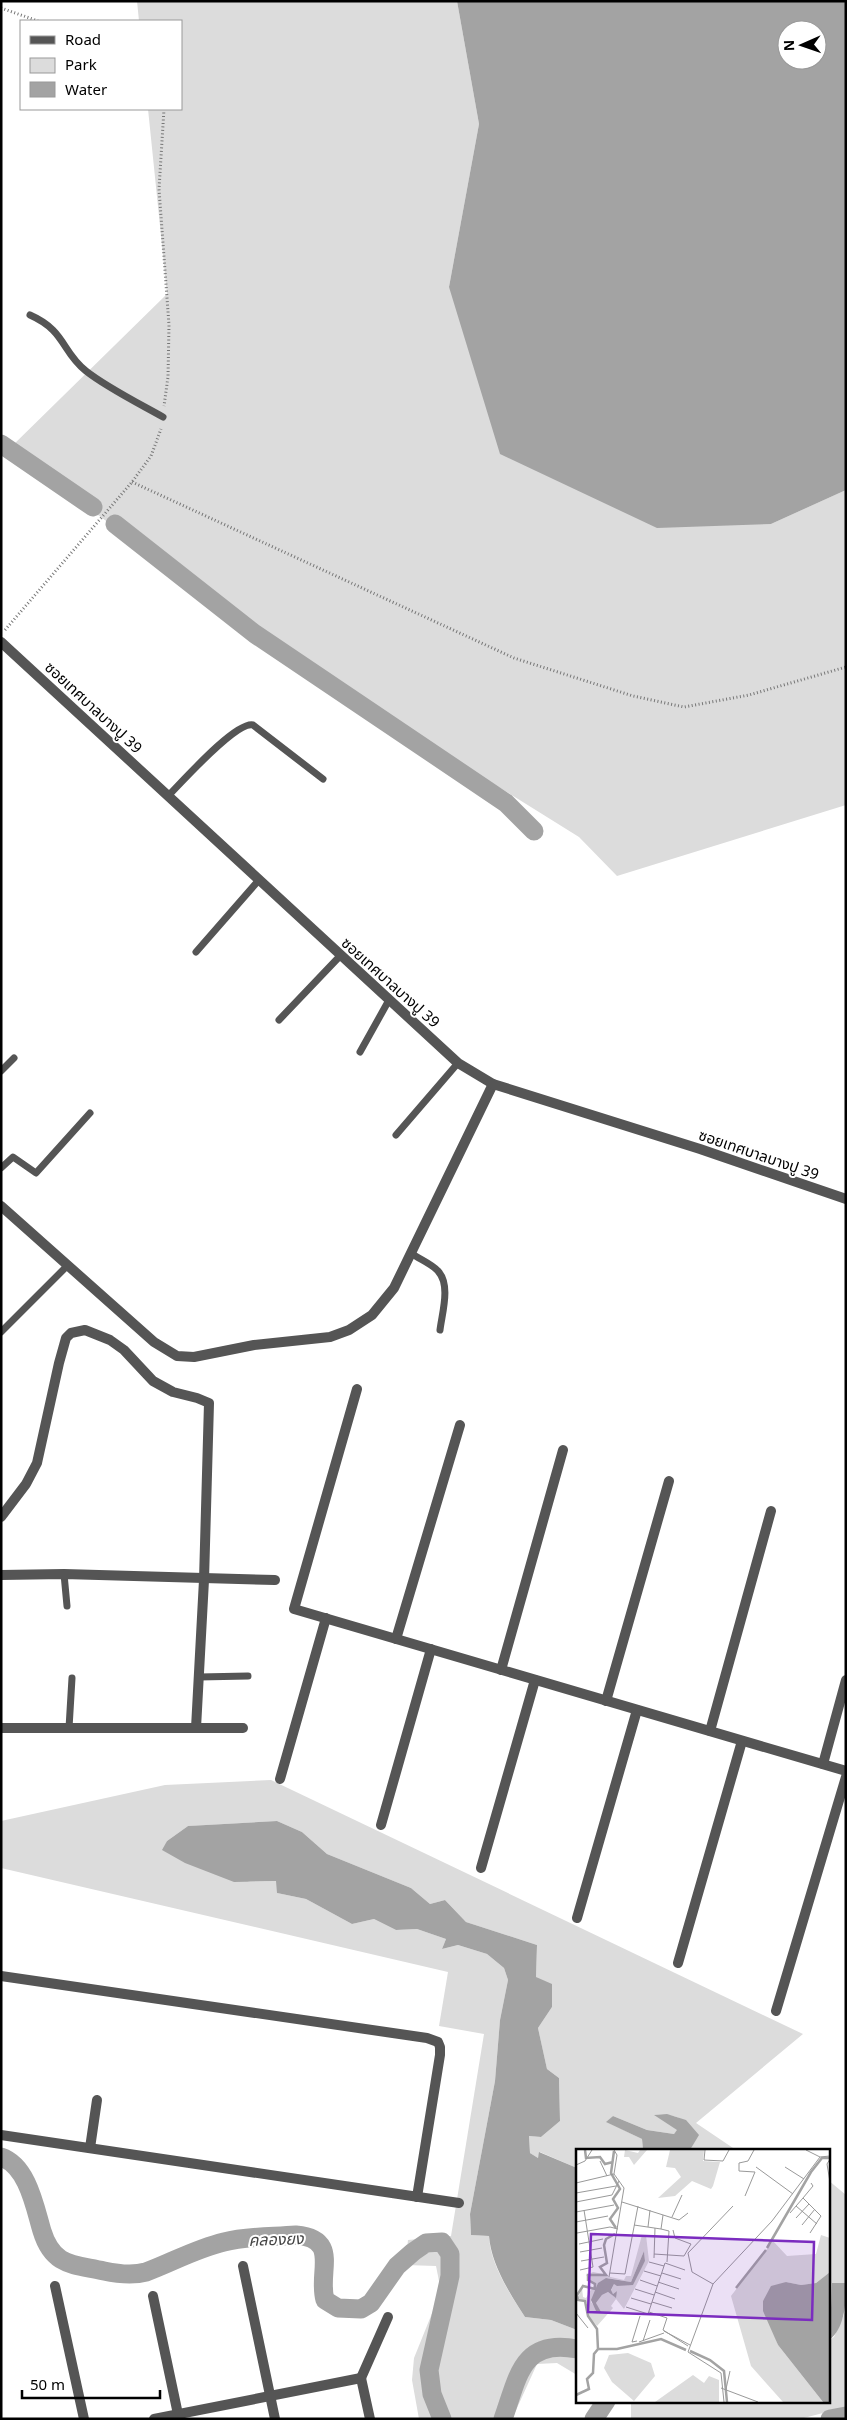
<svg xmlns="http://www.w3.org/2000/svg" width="847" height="2420" font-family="'Noto Sans','Noto Sans Thai',sans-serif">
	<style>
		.green { fill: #dcdcdc }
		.water { fill: #a3a3a3; fill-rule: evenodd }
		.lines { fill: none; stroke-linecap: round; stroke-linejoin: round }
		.canal { stroke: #a3a3a3; stroke-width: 19 }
		.path { stroke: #777; stroke-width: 3; stroke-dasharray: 1 2.5; stroke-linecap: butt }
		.service { stroke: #555; stroke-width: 7 }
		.minor { stroke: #555; stroke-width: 10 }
		.tertiary { stroke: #555; stroke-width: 10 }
		.labels { text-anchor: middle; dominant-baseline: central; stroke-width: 4; stroke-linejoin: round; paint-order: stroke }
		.street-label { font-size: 15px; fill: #000; stroke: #fff }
		.water-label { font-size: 16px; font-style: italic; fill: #444; stroke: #fff }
		.inset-river { fill: none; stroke: #a3a3a3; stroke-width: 2.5 }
		.inset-road { fill: none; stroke: #999; stroke-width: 1 }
		.view { fill: #7b2cbf; fill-opacity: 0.15; stroke: #7b2cbf; stroke-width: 2.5 }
		.inset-edge { fill: none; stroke: #000; stroke-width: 2.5 }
	</style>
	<rect width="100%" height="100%" fill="#fff"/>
	<g class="green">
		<polygon points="137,1 457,1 479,124 449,287 771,524 846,490 846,805 617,876 579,837 291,658 9,449 167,294 148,109 181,109 181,21 139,21"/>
		<path d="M271,1780l532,254 -107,89 40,27h-46l8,-15c-12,-16 -22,-22 -43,-20l23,15 -4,4 -27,-4 -34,-14 -6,6 35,17 1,11h-66v18l-37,-16 -2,6 -8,-5 -1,-17 12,1 19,-16 -1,-43 -12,-9 -9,-41 14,-21 -16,-30 1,-32 -71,-23 -21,-22 -15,4 -19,-16 -84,-34 -25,-22 -25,-11 -89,5 -21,15 -4,9 87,32 27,-1v12l29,6 46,25 22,-5 22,11 21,-1 29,10 -4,10 16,-4 29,9 17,14 4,12 -8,40 -5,61 -25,133 1,21 18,1c1,28 21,58 36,81l26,3 26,10v45l-20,-12 -20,1 -25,55h-93l-7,-39 2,-22 27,-67 -5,-25 -31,-1 3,-25 43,-4 33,-202 -45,-8 9,-54 -447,-104v-47l164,-36z"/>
		<polygon points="828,2180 846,2195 846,2286 845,2283 833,2283 831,2308 828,2310"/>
		<polygon points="846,2310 846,2407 800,2419 631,2419 631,2401 828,2401 828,2341 834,2337"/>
	</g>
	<g class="water">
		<path d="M457,1h389v489l-75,34 -114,4 -157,-74 -51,-167 30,-163zM787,30h30v30h-30z"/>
		<path d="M277,1821l25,11 25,22 84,34 19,16 15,-4 21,22 71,23 -1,32 16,7v23l-14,21 9,41 12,9 1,43 -19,16 -12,-1 1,17 8,5 1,-6 38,16v162l-26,-10 -26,-3c-15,-23 -34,-53 -36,-81l-18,-1 -1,-21 25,-133 5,-61 8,-40 -4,-12 -17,-14 -29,-9 -16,4 4,-10 -29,-10 -21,1 -22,-11 -22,5 -46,-25 -29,-6 -1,-12 -42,1 -49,-19 -23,-13 5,-9 21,-15z"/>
		<polygon points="667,2114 686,2120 699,2135 690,2150 643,2150 642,2139 606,2122 613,2116 647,2130 674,2134 677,2130 654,2115"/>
		<path d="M832,2283h13c2,17 0,47 -17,58v-31l3,-2z"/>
	</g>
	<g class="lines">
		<g class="canal">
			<polyline points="1,444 93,507"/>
			<polyline points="115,524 255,634 506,803 534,831"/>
			<path d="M1,2157c27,9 34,51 41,74 11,36 32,33 62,40 14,3 28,5 42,1 27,-10 49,-23 78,-30 23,-6 48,-5 72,-7 45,4 21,37 29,65l13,8 23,1 10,-6 26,-37 16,-14 13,-9 16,-1 8,12v22l-21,94 3,24 10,25"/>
			<path d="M503,2419c15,-41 18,-81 74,-70"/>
			<polyline points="594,2419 606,2401"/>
			<polyline points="830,2419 846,2416"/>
		</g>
		<g class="path">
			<polyline points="1,8 38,21"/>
			<polyline points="164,109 159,189 169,325 168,377 164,406"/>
			<polyline points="132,482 514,658 633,696 684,707 749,695 846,667"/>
			<polyline points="5,630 132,482 151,456 161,429"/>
		</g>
		<g class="service">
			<path d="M30,315c36,16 31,36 56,56 20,16 54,33 77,46"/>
			<path d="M168,796c14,-14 68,-75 85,-71l70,54"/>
			<polyline points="196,952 259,880"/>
			<polyline points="279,1020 340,956"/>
			<polyline points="360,1052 389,1000"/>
			<polyline points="1,1071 14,1058"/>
			<polyline points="396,1135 458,1063"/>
			<polyline points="1,1168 13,1157 36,1173 90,1113"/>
			<path d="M411,1253c8,6 21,11 27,18 13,14 4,42 2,59"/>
			<polyline points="1,1332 68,1265"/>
			<polyline points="64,1574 67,1606"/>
			<polyline points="199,1677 248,1676"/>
			<polyline points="69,1728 72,1678"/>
		</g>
		<g class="minor">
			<polyline points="1,1206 154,1342 177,1356 194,1357 254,1345 330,1337 349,1330 372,1315 394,1288 493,1084"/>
			<polyline points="357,1389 294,1609 846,1771"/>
			<polyline points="1,1517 26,1484 37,1463 59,1363 66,1338 71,1333 85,1330 110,1340 124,1350 153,1381 173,1392 197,1398 209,1403 204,1580 196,1728"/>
			<polyline points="1,1575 64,1574 275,1580"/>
			<polyline points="396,1639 460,1425"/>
			<polyline points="501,1670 563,1450"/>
			<polyline points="606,1701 669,1481"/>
			<polyline points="1,1728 243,1728"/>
			<polyline points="710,1731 771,1511"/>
			<polyline points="823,1764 846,1680"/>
			<polyline points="280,1779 326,1618"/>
			<polyline points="381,1825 431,1649"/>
			<polyline points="481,1868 535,1680"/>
			<polyline points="577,1918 637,1710"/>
			<polyline points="678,1963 742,1741"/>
			<polyline points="1,1976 427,2038 438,2042 440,2047 440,2055 417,2197"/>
			<polyline points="776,2011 846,1777"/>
			<polyline points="1,2135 459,2203"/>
			<polyline points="90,2148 97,2100"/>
			<polyline points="243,2266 275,2419"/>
			<polyline points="55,2286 84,2419"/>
			<polyline points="153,2296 179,2419"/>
			<polyline points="361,2378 388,2317"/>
			<polyline points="154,2419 361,2378 370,2419"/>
		</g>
		<polyline class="tertiary" points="1,642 458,1063 493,1084 700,1149 846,1199"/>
	</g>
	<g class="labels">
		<g class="street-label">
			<text transform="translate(94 707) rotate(43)">ซอยเทศบาลบางปู 39</text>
			<text transform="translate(391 982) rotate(42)">ซอยเทศบาลบางปู 39</text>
			<text transform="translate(759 1154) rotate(19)">ซอยเทศบาลบางปู 39</text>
		</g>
		<g class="water-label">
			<text transform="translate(276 2239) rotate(-2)">คลองยง</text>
		</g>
	</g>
	<g transform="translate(576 2149)">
		<rect width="254" height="254" fill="#fff"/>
		<path d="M49,1l13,3 2,-3h7l-13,15 -5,-8h-5zM94,1h34l-1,11 17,1 -7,24 -2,3 -19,-8 -17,15 -17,2 23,-21 -6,-9 -9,-1zM66,86h4l3,26 -25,48 -8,-10 -5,7 2,2 -16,18 -8,-10 -2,-13 -9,-5 4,-10 1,9 3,1 8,-13 -8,-10 7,-3 10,2 1,-2 2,4 18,4 2,-4h5zM68,102l1,10 -10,17 -5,7 -16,-1 -3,7 2,3 4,-3 -2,6 -7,-5 -6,3 -6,8 2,8 -7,-9 8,-19 9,-5 23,4zM245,86l9,3v34l-14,11 -15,2 -15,-3 -23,19 15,44 45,57h-40l-32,-36 -20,-70 42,-55 14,15 29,-2zM52,204l23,10 4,13 -21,25 -22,-19 -8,-14 5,-13zM117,226l11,8 5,-7 10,4v22h-64z" fill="#dcdcdc" fill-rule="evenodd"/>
		<path d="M68,102l1,10 -12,24 -16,1 -3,-2 -3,6 2,4 4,-3 -1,7 -8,-6 -6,3 -6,8 5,9 -5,-1 -5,-11 7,-17 8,-5 25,4zM254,123v130h-7l-45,-57 -15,-34v-10l8,-15 15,-4 15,3 15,-2z" fill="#a3a3a3"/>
		<path class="inset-river" d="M9,1l1,8 14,-1 5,7 8,-2M38,2l-3,22 9,16 -7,10 5,9 -8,11 6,9M191,99l44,-76 11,-14h8M160,139l30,-38M22,200h19l44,-10 25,11M114,202l20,9 14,11 3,31M0,246l13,-6 -2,-10 6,-6 1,-19 4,-5 -1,-20 -9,-13 -3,-15 -7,-1 -1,-5 6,-9 12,3v-5l-7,-4v-5h18l-6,-8 7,-4 -3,-18 2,-6 9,-5"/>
		<path class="inset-road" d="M129,1l-1,10 19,1 6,-11M230,1l14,7M254,10l-3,5 3,18M24,12l7,15M0,16l9,-4 7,-11M180,18l37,27M209,18l19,12M0,34l38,-9M0,44l40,-7M169,47l10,-24 -16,-1v-8l9,-2 6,-11M0,53l36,-7 7,-14M46,53l57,18 9,-7M220,57l21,18M0,63l38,-7M214,64l13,-15M87,66l-2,14 8,2 -2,31M96,68l10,-22M220,69l13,-14M0,73l32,-6M58,76l27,4M226,76l13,-16M72,78l2,-17M1,84l33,-6 8,2M234,84l11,-17 -18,-18 10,-12 -2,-3M3,95l24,-5M4,103l22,-4M78,105l30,2 7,-12 -16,-6 -2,-8M78,109l1,-30M5,112l23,-4M73,113l15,4M4,121l13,-3 -9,-57M68,122l17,5M34,124l15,1 13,-68M86,124l19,6M33,128l15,-89 -10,-14 3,-19 -3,-5M64,131l17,6M82,133l21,7M137,135l-21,-12 -4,-19 45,-47M59,140l19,6M79,143l20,7M55,149l20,6M76,153l20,6M50,158l22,7 17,-51 20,7M73,163l18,6 -4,12M0,164l12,15M87,181l25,16M88,182l26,14M61,192l-5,1 8,-26M67,192l7,-21M63,193l25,-9M145,239l37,14M150,240l4,-18M148,253l-3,-29 -33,-21 25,-68 59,-63 48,-64 10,-1"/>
		<path class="view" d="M15,85l223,8 -2,78 -224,-8z"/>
		<rect width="254" height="254" class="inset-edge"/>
	</g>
	<rect width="847" height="2420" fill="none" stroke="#000000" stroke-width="5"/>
	<rect x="20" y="20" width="162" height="90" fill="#ffffff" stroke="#999999"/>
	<rect x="30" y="36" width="25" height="8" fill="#555555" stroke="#999999"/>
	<text x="65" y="45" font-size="15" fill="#000000">Road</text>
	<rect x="30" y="58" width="25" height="15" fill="#dcdcdc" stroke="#999999"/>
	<text x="65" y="70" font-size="15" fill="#000000">Park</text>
	<rect x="30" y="82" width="25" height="15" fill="#a3a3a3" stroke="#999999"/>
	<text x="65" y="95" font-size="15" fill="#000000">Water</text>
	<g transform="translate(802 45) rotate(268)"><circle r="24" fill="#ffffff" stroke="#999999"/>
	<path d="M0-4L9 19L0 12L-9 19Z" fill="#000000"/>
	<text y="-8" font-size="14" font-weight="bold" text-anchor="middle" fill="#000000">N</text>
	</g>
	<path d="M22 2390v8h138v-8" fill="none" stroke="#000000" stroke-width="2.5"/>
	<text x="30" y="2390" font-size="15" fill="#000000" stroke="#ffffff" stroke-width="4" paint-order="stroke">50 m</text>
</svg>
